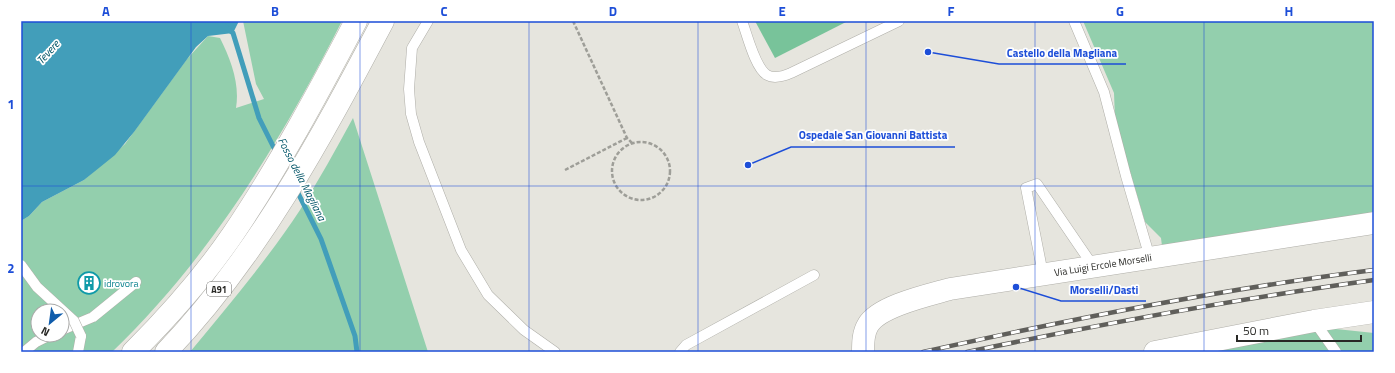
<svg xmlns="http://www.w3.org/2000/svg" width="1395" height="373" font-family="'Titillium Web',sans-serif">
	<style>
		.green { fill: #93cfad; fill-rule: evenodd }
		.forest { fill: #78c39a }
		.water { fill: #429eba }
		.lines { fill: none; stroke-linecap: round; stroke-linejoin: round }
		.stream { stroke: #429eba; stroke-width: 5 }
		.service-casing { stroke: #afaea8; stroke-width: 11 }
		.tertiary-casing { stroke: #afaea8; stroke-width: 23 }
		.secondary-casing { stroke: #afaea8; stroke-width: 23 }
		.motorway-casing { stroke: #afaea8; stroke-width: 23 }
		.path { stroke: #9e9e98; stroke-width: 2.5; stroke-dasharray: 4 2; stroke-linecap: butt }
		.service { stroke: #fff; stroke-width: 10 }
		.tertiary { stroke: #fff; stroke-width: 22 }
		.secondary { stroke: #fff; stroke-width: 22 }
		.motorway { stroke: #fff; stroke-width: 22 }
		.rail-casing { stroke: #605f5b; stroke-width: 4.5 }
		.rail { stroke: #fff; stroke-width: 3; stroke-dasharray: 9; stroke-linecap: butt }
		.service-bridge-casing { stroke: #afaea8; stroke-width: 11; stroke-linecap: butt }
		.service-bridge { stroke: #fff; stroke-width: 10 }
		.grid { fill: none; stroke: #1d4ed8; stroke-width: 1; stroke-opacity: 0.55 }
		.labels { text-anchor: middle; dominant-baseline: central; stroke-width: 3.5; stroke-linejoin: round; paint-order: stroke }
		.shield { fill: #fff; stroke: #686866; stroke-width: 1 }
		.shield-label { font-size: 9px; font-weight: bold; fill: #282825 }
		.street-label { font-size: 10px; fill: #282825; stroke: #fff }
		.culture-label { font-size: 10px; fill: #0d838f; stroke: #fff; text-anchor: start }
		.water-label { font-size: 11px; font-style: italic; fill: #015467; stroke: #fff }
		.leader { fill: none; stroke: #1d4ed8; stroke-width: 1.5 }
		.callout-dot { fill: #1d4ed8; stroke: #fff; stroke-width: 1.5 }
		.callout-label { font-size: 11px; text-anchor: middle; font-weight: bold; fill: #1d4ed8; stroke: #fff; stroke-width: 3.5; stroke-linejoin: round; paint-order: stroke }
		.neatline { fill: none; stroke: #1d4ed8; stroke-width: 1.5 }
		.grid-label { font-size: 13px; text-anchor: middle; font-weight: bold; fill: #1d4ed8 }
	</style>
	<rect width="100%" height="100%" fill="#e6e5de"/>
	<g class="green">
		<path d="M243,21h99c-61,120 -132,237 -230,331h-91v-131l8,-5 13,-14 42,-22 41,-36 62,-85 21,-23 12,2c11,22 20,46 16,70l28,-9 -8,-15zM38,311h24v24h-24z"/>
		<polygon points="1083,21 1374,21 1374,213 1162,246 1161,238 1145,222 1119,135 1115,119 1114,93"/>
		<path d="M353,118l75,234h-238c38,-46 77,-92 110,-142 19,-30 36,-61 53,-92z"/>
		<polygon points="1317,327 1374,333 1374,352 1213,352"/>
	</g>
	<polygon class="forest" points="755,21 848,21 775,58"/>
	<polygon class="water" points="21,21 239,21 233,33 208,36 196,47 134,132 115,155 84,180 42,202 29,216 21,221"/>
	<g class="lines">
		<g class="stream">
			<polyline points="218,21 233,33 259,118 277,154"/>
			<polyline points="296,189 321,239 355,336 357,352"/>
		</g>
		<g class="service-casing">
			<g id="service">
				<polyline points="428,21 412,48 409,89 411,114 419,142 461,250 488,295 524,330 555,352"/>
				<path d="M742,21c5,13 13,47 25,54 7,4 17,1 24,-2l108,-52"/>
				<polyline points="1074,21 1104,92 1126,176 1150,258"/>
				<polyline points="1043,274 1026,188 1037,184 1093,266"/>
				<polyline points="1314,321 1336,352"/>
				<polyline points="62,330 93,317 136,282"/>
				<polyline points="24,352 36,342 50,335"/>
				<polyline points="78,352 81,336"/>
				<polyline points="680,352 686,345 814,275"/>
			</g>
		</g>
		<g class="tertiary-casing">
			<path id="tertiary" d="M863,352c0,-9 0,-19 5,-27 11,-19 61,-30 82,-36l424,-66"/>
		</g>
		<g class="secondary-casing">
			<polyline id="secondary" points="1155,352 1314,321 1374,312"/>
		</g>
		<g class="motorway-casing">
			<g id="motorway">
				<path d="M133,352c36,-36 72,-77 100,-118 46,-68 85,-141 123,-213"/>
				<path d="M166,352c92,-96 155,-214 217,-331"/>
			</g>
		</g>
		<g class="path">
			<polyline points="573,21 627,138 632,143"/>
			<circle cx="641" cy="171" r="29"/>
			<polyline points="565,170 627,138"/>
		</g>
		<use href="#service" class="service"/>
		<use href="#tertiary" class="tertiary"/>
		<use href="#secondary" class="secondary"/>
		<use href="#motorway" class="motorway"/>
		<g class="rail-casing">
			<g id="rail">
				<path d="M923,352c149,-33 299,-63 451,-82"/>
				<path d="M967,352c135,-28 270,-53 407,-72"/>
			</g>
		</g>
		<use href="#rail" class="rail"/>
		<g class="service-bridge-casing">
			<polyline id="service-bridge" points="21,265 37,287 74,321 81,336"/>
		</g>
		<use href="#service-bridge" class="service-bridge"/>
	</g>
	<path class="grid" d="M191,21v331M360,21v331M529,21v331M698,21v331M866,21v331M1035,21v331M1204,21v331M21,186h1353"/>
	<defs>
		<g id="building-ring" transform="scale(1.15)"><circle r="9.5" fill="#fff" stroke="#0f9aa8" stroke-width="1.5"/><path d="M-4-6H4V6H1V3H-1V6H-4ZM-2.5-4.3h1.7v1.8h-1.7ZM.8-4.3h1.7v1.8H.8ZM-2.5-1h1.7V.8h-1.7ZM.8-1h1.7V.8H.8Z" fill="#0f9aa8"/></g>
	</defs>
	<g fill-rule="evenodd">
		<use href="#building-ring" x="89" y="283"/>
	</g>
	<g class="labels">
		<rect class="shield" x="207" y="282" width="24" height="14" rx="3"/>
		<g class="shield-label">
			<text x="219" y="289">A91</text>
		</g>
		<g class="street-label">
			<text transform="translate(1103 265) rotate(-9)">Via Luigi Ercole Morselli</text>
		</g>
		<g class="culture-label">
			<text x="104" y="283">idrovora</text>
		</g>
		<g class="water-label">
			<text transform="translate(48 52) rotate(-48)">Tevere</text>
			<text transform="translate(302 179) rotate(63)">Fosso della Magliana</text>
		</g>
	</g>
	<path class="leader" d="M928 52L999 64H1126M748 165L791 147H955M1016 287L1061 301H1146"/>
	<g class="callout-dot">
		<circle cx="928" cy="52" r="4"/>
		<circle cx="748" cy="165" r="4"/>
		<circle cx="1016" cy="287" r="4"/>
	</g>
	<g class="callout-label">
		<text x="1062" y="57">Castello della Magliana</text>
		<text x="873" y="139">Ospedale San Giovanni Battista</text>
		<text x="1104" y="294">Morselli/Dasti</text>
	</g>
	<rect width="1395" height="373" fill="none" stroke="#ffffff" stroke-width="44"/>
	<g transform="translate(50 323) rotate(209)"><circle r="19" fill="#ffffff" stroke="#a9a9a8"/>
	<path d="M0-3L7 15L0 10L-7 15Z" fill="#0f5cab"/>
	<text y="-6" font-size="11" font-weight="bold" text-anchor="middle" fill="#282825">N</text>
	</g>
	<path d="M1237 335v6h124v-6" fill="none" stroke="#282825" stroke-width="2"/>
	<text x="1243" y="335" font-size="12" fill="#282825" stroke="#ffffff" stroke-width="3" paint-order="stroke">50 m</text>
	<rect x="22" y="22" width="1351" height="329" class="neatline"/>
	<g class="grid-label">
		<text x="106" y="16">A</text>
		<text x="275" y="16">B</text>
		<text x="444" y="16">C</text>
		<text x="613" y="16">D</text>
		<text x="782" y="16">E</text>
		<text x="951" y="16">F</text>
		<text x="1120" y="16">G</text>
		<text x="1289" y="16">H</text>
		<text x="11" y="109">1</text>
		<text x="11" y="273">2</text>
	</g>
</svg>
